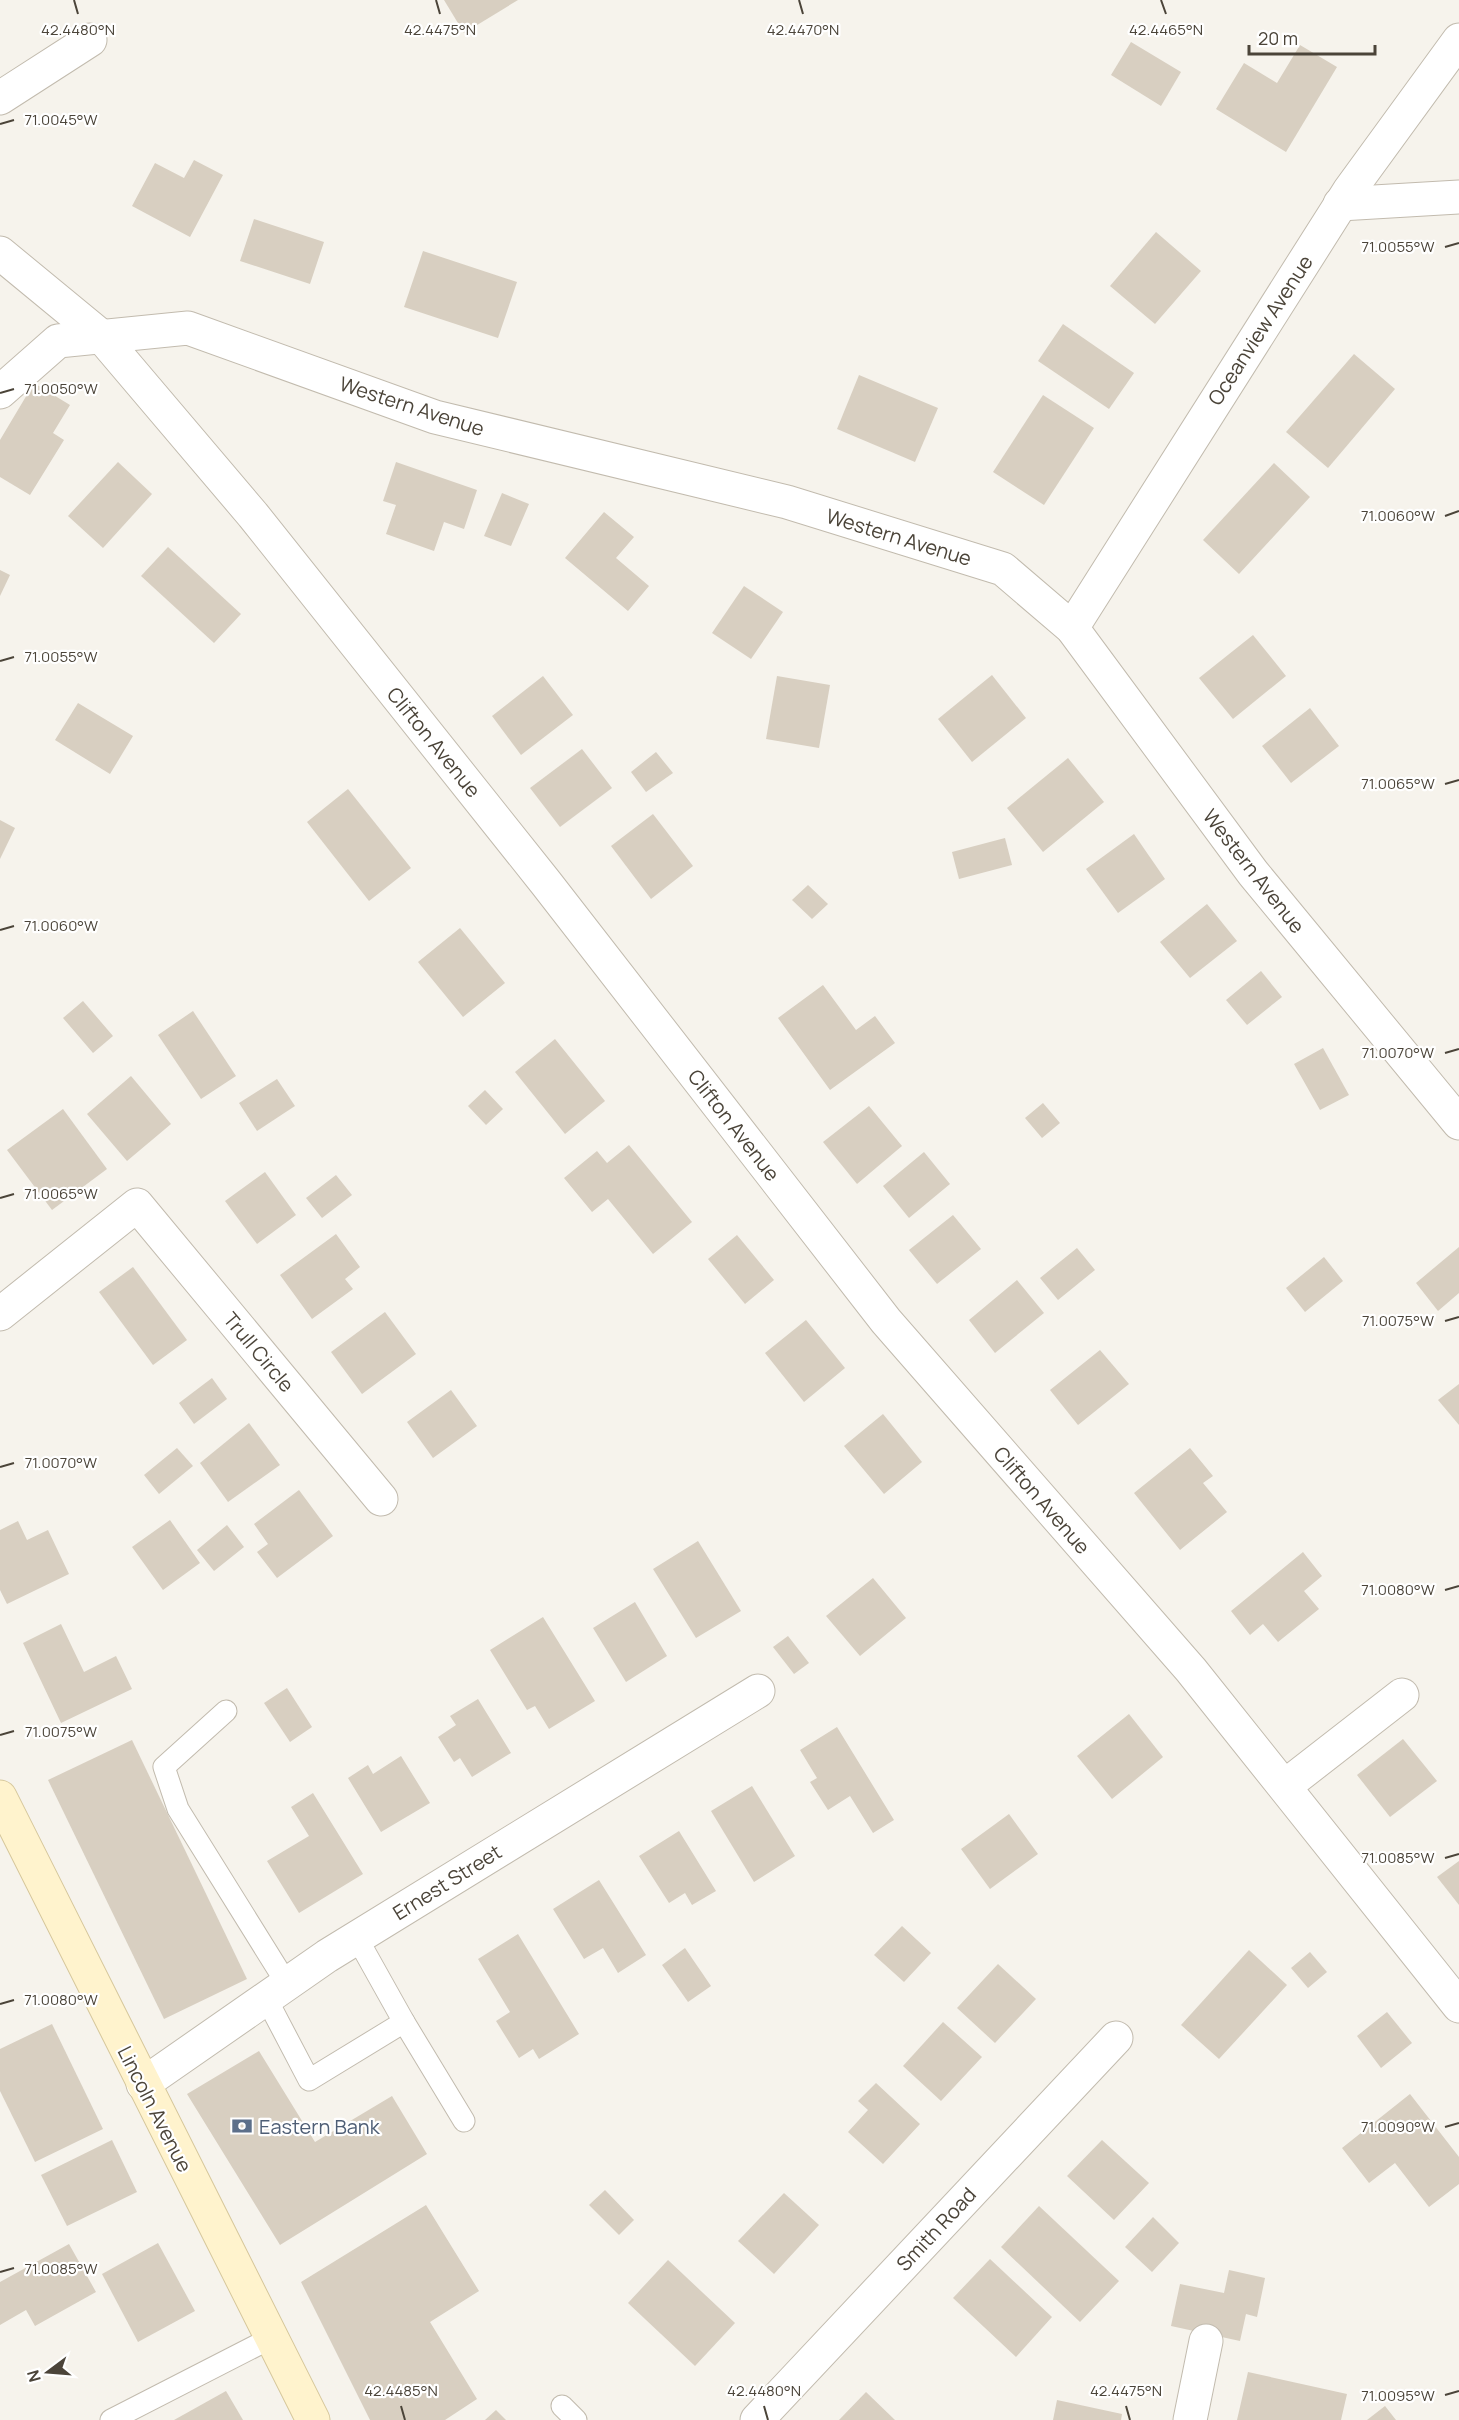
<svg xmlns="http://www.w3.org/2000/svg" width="1459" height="2420" font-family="Manrope,sans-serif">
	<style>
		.building { fill: #d8cfc1 }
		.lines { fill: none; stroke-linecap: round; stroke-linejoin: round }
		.lane-casing { stroke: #c2bbae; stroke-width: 23 }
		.street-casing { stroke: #c2bbae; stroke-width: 35 }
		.secondary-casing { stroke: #d6c79b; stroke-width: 35 }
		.lane { stroke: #fff; stroke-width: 21 }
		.street { stroke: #fff; stroke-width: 33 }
		.secondary { stroke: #fff3cd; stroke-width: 33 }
		.ticks { fill: none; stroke: #4b4439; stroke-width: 2 }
		.labels { text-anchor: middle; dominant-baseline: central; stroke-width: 4.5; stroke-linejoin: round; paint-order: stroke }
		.street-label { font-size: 20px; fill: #4b4439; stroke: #fff }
		.service-label { font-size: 20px; fill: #4e5e75; stroke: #fff; text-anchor: start }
		.ticks-label { font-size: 15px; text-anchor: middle; fill: #4b4439; stroke: #fff; stroke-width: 4.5; stroke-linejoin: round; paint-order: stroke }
	</style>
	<rect width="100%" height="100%" fill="#f6f3ec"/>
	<g class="building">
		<polygon points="444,0 518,0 464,33"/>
		<polygon points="1131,42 1181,72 1161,106 1111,75"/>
		<polygon points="1300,45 1337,67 1286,152 1216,109 1244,63 1277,83"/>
		<polygon points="194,160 223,175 190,237 132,206 155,163 184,178"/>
		<polygon points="254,219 324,242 310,284 240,261"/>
		<polygon points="1156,232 1201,271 1155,324 1110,286"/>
		<polygon points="423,251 517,282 498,338 404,307"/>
		<polygon points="1063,324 1134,373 1109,409 1038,361"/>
		<polygon points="1354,354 1395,389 1328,468 1286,432"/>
		<polygon points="859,375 938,408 915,462 837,429"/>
		<polygon points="34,383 70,405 53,433 64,440 30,495 0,477 0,440"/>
		<polygon points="1043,395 1094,428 1044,505 993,472"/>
		<polygon points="118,462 152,494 103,548 68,516"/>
		<polygon points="396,462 477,490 464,529 444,522 434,551 386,534 396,505 383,501"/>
		<polygon points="1274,463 1310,497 1239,574 1203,540"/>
		<polygon points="502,493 529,504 511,546 484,536"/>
		<polygon points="604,512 634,537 616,558 649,586 628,611 565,558"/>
		<polygon points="168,547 241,614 214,643 141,576"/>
		<polygon points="0,570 10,575 0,596"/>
		<polygon points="744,586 783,612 751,659 712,633"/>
		<polygon points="1253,635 1286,676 1233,719 1199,678"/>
		<polygon points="992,675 1026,718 972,762 938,719"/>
		<polygon points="543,676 573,715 521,755 492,716"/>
		<polygon points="777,676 830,685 819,748 766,739"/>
		<polygon points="78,703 133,736 110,774 55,740"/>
		<polygon points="1310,708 1339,746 1291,783 1262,746"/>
		<polygon points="582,749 612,788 560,827 530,788"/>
		<polygon points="656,752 673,773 646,792 631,772"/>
		<polygon points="1068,758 1104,802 1043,852 1007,808"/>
		<polygon points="348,789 411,868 369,901 307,822"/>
		<polygon points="653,814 693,866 651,899 611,846"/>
		<polygon points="0,820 15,828 0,859"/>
		<polygon points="1134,834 1165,879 1118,913 1086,869"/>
		<polygon points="1005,838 1012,865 959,879 952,852"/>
		<polygon points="808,885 828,904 812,919 792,900"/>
		<polygon points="1207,904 1237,941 1190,978 1160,942"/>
		<polygon points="460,928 505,983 463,1017 418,962"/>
		<polygon points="1261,971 1282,997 1247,1025 1226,1000"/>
		<polygon points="823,985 856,1030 875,1016 895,1043 830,1090 778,1018"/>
		<polygon points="83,1001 113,1036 93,1053 63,1018"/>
		<polygon points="193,1011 236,1076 201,1099 158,1035"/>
		<polygon points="555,1039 605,1101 565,1134 515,1072"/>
		<polygon points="1323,1048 1349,1095 1320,1110 1294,1064"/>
		<polygon points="131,1076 171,1124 127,1161 87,1114"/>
		<polygon points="277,1079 295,1106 257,1131 239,1103"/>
		<polygon points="485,1090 503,1109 486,1125 468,1106"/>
		<polygon points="1043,1103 1060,1123 1042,1138 1025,1118"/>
		<polygon points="869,1106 902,1146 857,1184 823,1142"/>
		<polygon points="63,1109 107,1169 52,1210 7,1150"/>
		<polygon points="629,1145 692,1222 653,1254 608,1199 592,1212 564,1178 597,1151 607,1163"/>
		<polygon points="924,1152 950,1184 909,1218 883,1186"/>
		<polygon points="265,1172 296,1215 257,1244 225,1201"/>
		<polygon points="336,1175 352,1195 322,1218 306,1198"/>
		<polygon points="953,1215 981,1249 937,1284 909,1250"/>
		<polygon points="336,1234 360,1267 345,1279 353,1289 312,1319 280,1275"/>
		<polygon points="737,1235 774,1280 745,1304 708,1259"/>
		<polygon points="1459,1247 1459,1293 1438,1311 1416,1283"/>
		<polygon points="1077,1248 1095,1270 1058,1300 1040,1278"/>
		<polygon points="1324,1257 1343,1281 1305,1312 1286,1288"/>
		<polygon points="133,1267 187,1340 153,1365 99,1292"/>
		<polygon points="1017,1280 1044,1313 995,1353 969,1320"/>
		<polygon points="385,1312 416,1354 362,1394 331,1352"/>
		<polygon points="806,1320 845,1368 804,1402 765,1353"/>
		<polygon points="1100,1350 1129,1384 1078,1425 1050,1390"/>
		<polygon points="212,1378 227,1399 194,1424 179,1403"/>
		<polygon points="1459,1384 1459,1425 1438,1400"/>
		<polygon points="451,1390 477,1426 433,1458 407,1422"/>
		<polygon points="883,1414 922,1462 884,1494 844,1446"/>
		<polygon points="249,1423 280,1465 228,1502 200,1463"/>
		<polygon points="177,1448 193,1466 159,1494 144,1475"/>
		<polygon points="1190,1448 1213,1476 1203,1483 1227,1512 1180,1550 1134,1493"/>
		<polygon points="299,1490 333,1536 277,1578 257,1552 268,1544 254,1524"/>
		<polygon points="170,1520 200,1563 163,1590 132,1547"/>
		<polygon points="18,1521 27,1540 48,1530 69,1574 7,1604 0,1590 0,1530"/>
		<polygon points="227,1525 244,1547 214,1571 197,1550"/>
		<polygon points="698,1541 741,1611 696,1638 653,1569"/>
		<polygon points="1303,1552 1322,1576 1304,1591 1319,1609 1278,1642 1263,1624 1250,1635 1231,1611"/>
		<polygon points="873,1578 906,1618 860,1656 826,1616"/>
		<polygon points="635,1602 667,1656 626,1682 593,1628"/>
		<polygon points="543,1617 595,1701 549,1729 535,1706 527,1710 490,1650"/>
		<polygon points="61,1624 84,1672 116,1656 132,1689 61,1723 23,1643"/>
		<polygon points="788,1636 809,1663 794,1674 773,1647"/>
		<polygon points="287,1688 312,1727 290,1742 264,1703"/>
		<polygon points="478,1699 511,1753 472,1777 460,1758 454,1762 438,1737 456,1725 450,1716"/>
		<polygon points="1129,1714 1163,1757 1112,1799 1077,1756"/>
		<polygon points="837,1727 894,1820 873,1833 850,1796 828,1810 810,1782 817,1778 800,1750"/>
		<polygon points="1403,1739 1437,1781 1390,1817 1357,1775"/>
		<polygon points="132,1740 247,1979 164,2019 48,1780"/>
		<polygon points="401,1756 430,1803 381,1832 348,1778 368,1765 373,1774"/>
		<polygon points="752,1786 795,1856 754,1882 711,1811"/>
		<polygon points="313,1793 363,1874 299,1913 267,1861 309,1836 291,1807"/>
		<polygon points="1009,1814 1038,1854 990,1889 961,1849"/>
		<polygon points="679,1831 716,1891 692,1905 685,1893 669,1903 639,1856"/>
		<polygon points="1459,1861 1459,1905 1437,1877"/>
		<polygon points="599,1880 646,1955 618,1973 603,1948 584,1959 553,1909"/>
		<polygon points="902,1926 931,1953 904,1982 874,1955"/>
		<polygon points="518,1934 579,2034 539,2059 533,2049 519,2058 496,2021 510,2012 478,1959"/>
		<polygon points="685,1948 711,1986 688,2002 662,1965"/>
		<polygon points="1249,1950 1287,1985 1219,2059 1181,2025"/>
		<polygon points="1310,1952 1327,1972 1308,1988 1291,1968"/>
		<polygon points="998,1964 1036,1999 995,2043 957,2008"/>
		<polygon points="1387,2012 1412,2043 1381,2068 1357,2036"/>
		<polygon points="943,2022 982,2057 941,2101 903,2066"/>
		<polygon points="52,2024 103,2129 35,2162 0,2091 0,2049"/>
		<polygon points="259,2051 315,2142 392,2096 427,2154 280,2245 187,2094"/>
		<polygon points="876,2083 920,2124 883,2164 848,2132 868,2110 858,2101"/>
		<polygon points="1410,2094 1459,2157 1459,2184 1429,2207 1395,2163 1369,2183 1342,2148"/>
		<polygon points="112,2140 137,2192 67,2226 41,2175"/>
		<polygon points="1102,2140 1149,2183 1114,2220 1067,2176"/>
		<polygon points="605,2190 634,2220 619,2235 589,2205"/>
		<polygon points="784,2193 819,2225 774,2274 738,2241"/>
		<polygon points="426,2205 479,2291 430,2322 477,2399 445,2420 370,2420 301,2282"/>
		<polygon points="1039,2206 1119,2281 1080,2322 1001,2247"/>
		<polygon points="1153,2217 1179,2243 1152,2272 1125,2247"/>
		<polygon points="158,2243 195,2311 138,2342 102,2274"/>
		<polygon points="69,2244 96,2292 35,2326 26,2310 0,2325 0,2282"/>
		<polygon points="990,2259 1052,2317 1016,2357 953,2298"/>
		<polygon points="668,2260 735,2323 695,2366 628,2303"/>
		<polygon points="1229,2270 1265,2278 1257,2317 1246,2314 1240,2341 1171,2326 1180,2284 1224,2293"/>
		<polygon points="1248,2372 1347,2394 1341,2420 1237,2420"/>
		<polygon points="226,2391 243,2420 174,2420"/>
		<polygon points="866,2392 895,2420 839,2420"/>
		<polygon points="1057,2400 1122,2414 1121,2420 1053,2420"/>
		<polygon points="1385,2406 1396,2420 1367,2420"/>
		<polygon points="496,2410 506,2420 485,2420"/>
	</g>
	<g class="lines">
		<g class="lane-casing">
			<g id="lane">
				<polyline points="226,1711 164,1767 178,1809 287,1984"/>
				<polyline points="266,1998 309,2080 404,2022 357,1938"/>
				<polyline points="404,2022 464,2121"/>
				<polyline points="562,2406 576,2420"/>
				<polyline points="111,2420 271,2338"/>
			</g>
		</g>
		<g class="street-casing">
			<g id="street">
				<polyline points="0,98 90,40"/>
				<polyline points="1340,204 1459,197"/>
				<polyline points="0,253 102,337 253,515 546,883 886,1321 1191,1670 1459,2006"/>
				<polyline points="0,392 58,341 188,328 435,417 787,502 1003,569 1072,628 1253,873 1459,1123"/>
				<polyline points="1072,628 1349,191 1459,40"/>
				<polyline points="0,1314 137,1205 381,1499"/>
				<polyline points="1285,1786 1402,1695"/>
				<polyline points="143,2084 327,1956 758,1691"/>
				<polyline points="757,2420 1116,2038"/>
				<polyline points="1190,2420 1206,2341"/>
			</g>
		</g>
		<g class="secondary-casing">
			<polyline id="secondary" points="0,1797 313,2420"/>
		</g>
		<use href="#lane" class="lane"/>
		<use href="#street" class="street"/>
		<use href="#secondary" class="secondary"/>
	</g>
	<path class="ticks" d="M74,0l4,14M436,0l4,14M799,0l4,14M1161,0l5,14M0,124l14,-4M1445,247l14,-4M0,393l14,-4M1445,516l14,-5M0,661l14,-4M1445,784l14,-4M0,930l14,-4M1445,1053l14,-4M0,1198l14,-4M1445,1321l14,-4M0,1467l14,-4M1445,1590l14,-4M0,1735l14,-4M1445,1858l14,-4M0,2004l14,-4M1445,2127l14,-4M0,2272l14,-4M1445,2395l14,-4M401,2406l4,14M764,2406l4,14M1126,2406l4,14"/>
	<defs>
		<g id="bank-bare" transform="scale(1.62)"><path d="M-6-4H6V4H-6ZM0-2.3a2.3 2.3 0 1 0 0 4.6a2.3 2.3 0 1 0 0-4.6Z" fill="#5c6f8a" stroke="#fff" stroke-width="2.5" paint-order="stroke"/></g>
	</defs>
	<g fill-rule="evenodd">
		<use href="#bank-bare" x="242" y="2126"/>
	</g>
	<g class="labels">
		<g class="street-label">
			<text transform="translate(1260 330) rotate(-57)">Oceanview Avenue</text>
			<text transform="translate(412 406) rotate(18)">Western Avenue</text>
			<text transform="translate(899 537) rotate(17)">Western Avenue</text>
			<text transform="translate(434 742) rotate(51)">Clifton Avenue</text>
			<text transform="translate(1254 871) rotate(52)">Western Avenue</text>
			<text transform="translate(734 1125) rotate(52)">Clifton Avenue</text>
			<text transform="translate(259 1352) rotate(50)">Trull Circle</text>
			<text transform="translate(1042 1500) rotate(49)">Clifton Avenue</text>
			<text transform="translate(447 1882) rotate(-32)">Ernest Street</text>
			<text transform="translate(155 2109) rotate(63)">Lincoln Avenue</text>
			<text transform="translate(936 2229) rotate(-47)">Smith Road</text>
		</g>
		<g class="service-label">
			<text x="259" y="2126">Eastern Bank</text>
		</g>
	</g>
	<g class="ticks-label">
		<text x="78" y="35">42.4480°N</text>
		<text x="440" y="35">42.4475°N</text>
		<text x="803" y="35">42.4470°N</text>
		<text x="1166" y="35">42.4465°N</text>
		<text x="61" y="125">71.0045°W</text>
		<text x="1398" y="252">71.0055°W</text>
		<text x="61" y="394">71.0050°W</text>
		<text x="1398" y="521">71.0060°W</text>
		<text x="61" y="662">71.0055°W</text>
		<text x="1398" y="789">71.0065°W</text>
		<text x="61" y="931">71.0060°W</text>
		<text x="1398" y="1058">71.0070°W</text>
		<text x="61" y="1199">71.0065°W</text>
		<text x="1398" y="1326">71.0075°W</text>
		<text x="61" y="1468">71.0070°W</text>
		<text x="1398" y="1595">71.0080°W</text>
		<text x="61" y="1737">71.0075°W</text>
		<text x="1398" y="1863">71.0085°W</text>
		<text x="61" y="2005">71.0080°W</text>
		<text x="1398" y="2132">71.0090°W</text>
		<text x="61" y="2274">71.0085°W</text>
		<text x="401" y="2396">42.4485°N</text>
		<text x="764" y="2396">42.4480°N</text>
		<text x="1126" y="2396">42.4475°N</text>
		<text x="1398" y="2401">71.0095°W</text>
	</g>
	<g transform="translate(48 2372) rotate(254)" stroke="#ffffff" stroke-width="4.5" paint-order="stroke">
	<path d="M0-4.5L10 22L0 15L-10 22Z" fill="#4b4439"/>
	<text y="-9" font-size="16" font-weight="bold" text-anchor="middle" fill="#4b4439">N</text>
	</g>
	<path d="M1249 45v9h126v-9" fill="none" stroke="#4b4439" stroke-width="3"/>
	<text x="1258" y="45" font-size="18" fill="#4b4439" stroke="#ffffff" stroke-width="4.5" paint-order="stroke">20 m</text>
</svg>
